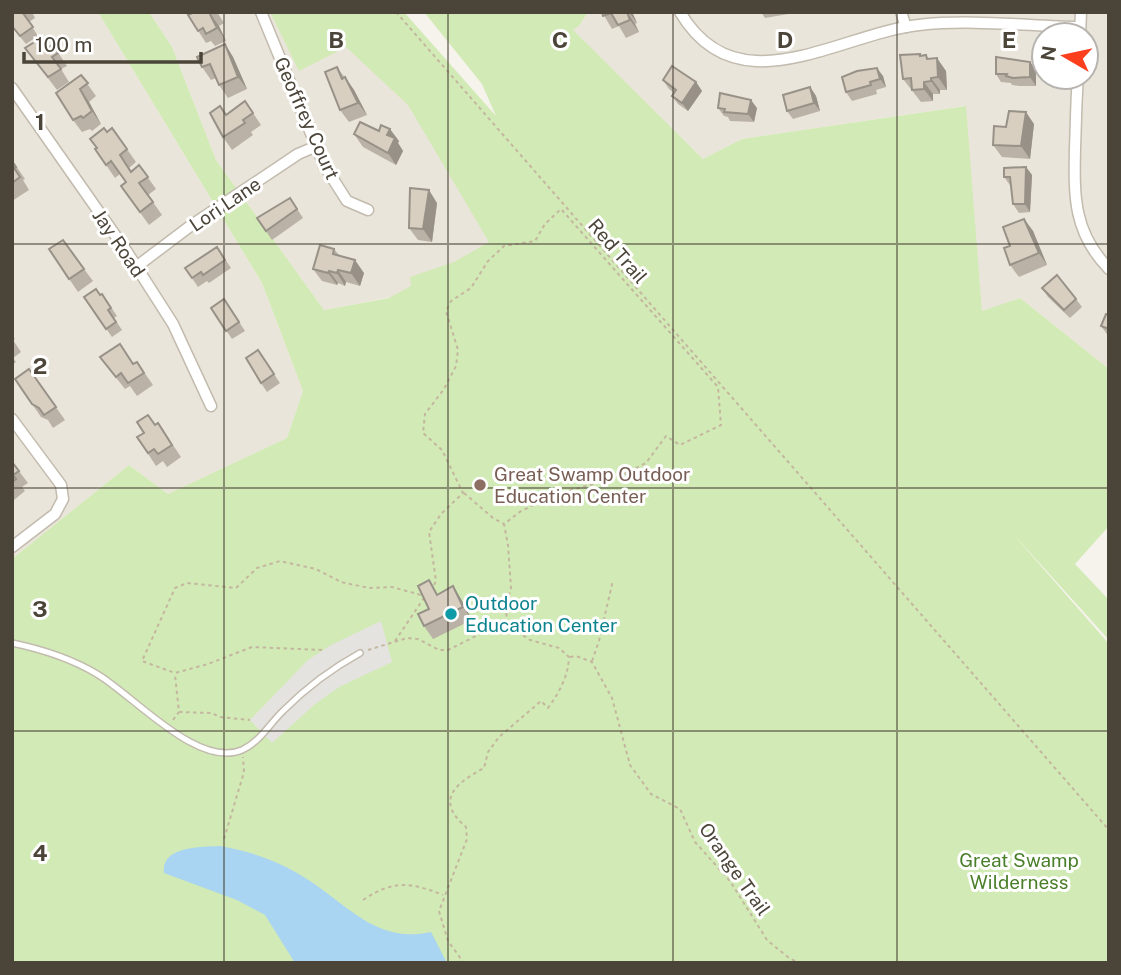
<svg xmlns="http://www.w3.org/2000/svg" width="1121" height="975" font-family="'Public Sans',sans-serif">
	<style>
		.residential { fill: #eae5da; fill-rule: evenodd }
		.green { fill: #d2eab5 }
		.parking { fill: #e5e3e0 }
		.water { fill: #a9d4f2 }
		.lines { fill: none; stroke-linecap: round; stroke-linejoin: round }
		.lane-casing { stroke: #c2bbae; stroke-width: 8 }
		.street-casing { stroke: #c2bbae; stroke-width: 13 }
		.path { stroke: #c4b79f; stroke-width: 2; stroke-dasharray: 3.5 3.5; stroke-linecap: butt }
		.lane { stroke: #fff; stroke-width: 5 }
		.street { stroke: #fff; stroke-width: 10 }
		.wall { fill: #bab2a6 }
		.shaded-wall { fill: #979187 }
		.building { fill: #d8cfc1; stroke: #979187; stroke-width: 2 }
		.grid { fill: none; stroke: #4b4439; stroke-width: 2; stroke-opacity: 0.55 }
		.education-dot { fill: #8d6e63; stroke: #fff; stroke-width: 2.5 }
		.culture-dot { fill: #0f9aa8; stroke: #fff; stroke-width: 2.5 }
		.labels { text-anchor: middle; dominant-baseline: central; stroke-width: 6; stroke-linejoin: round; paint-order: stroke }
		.street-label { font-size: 19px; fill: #4b4439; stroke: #fff }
		.education-label { font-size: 19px; fill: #785e54; stroke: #fff; text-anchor: start }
		.culture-label { font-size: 19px; fill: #0d838f; stroke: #fff; text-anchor: start }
		.park-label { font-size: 19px; fill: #4a7f2a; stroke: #fff }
		.grid-label { font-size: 23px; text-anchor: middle; font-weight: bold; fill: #4b4439; stroke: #fff; stroke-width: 6; stroke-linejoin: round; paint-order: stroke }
	</style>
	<rect width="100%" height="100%" fill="#f6f3ec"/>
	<g class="residential">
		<polygon points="12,12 98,12 262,283 303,391 287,438 168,494 129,465 12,559"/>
		<polygon points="149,12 381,12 521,173 485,251 412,293 324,310 216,160 172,47"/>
		<path d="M588,12h521v357l-89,-71 -38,14 -17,-206 -223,33 -39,20 -131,-129 7,-4zM1044,35h42v42h-42z"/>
	</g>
	<polygon class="green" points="98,12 149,12 172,47 216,160 324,310 389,298 411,286 410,277 454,262 489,242 408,105 346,47 299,71 270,12 404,12 496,116 482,84 424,12 588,12 579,26 573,30 703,159 742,139 966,106 982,311 1020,298 1109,369 1109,526 1075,564 1109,600 1109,640 1015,536 1109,644 1109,963 12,963 12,559 129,465 168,494 287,438 303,391 262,283"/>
	<polygon class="parking" points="381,621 392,662 339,687 314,705 272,743 250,720 308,660 331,645"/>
	<path class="water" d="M220,846c31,5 64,17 90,35 39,26 69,63 121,51l16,31h-152l-30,-48 -28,-15 -73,-27c-3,-27 36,-26 56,-27z"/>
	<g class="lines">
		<g class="lane-casing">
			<path id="lane" d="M12,643c29,6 60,16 85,31 37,22 101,95 145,76 18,-8 28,-27 42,-40 23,-23 47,-41 76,-57"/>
		</g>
		<g class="street-casing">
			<g id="street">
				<polyline points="261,12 324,165 347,201 368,210"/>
				<path d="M680,12c57,97 158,22 239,13 53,-6 108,1 161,2"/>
				<polyline points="901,12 906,27"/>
				<polyline points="1080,35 1081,12"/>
				<path d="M1078,77c-2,24 -2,47 -3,71 -1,48 -2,84 34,121"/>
				<polyline points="12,88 127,252 173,324 211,406"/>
				<polyline points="136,267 189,227 298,154 317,146"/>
				<polyline points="12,419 61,485 63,499 55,514 12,547"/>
			</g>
		</g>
		<g class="path">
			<polyline points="396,12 1109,830"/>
			<polyline points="464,493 493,518 504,524"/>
			<polyline points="434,585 436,581 429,532 441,514 463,493 442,450 423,433 425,414 444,389 456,366 458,350 446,311 451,301 471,288 488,261 504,246 535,241 545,224 561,209 718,387 721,425 680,445 666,436 646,463 616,478 560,493 521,511 504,524 508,545 511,588 506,606 507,625"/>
			<polyline points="395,641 424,598"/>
			<polyline points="322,650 252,647 208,664 175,673 142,661 175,588 187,583 236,588 257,568 280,561 316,569 341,582 369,588 392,587 421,595"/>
			<path d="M368,650l39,-12 11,1 21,11h9l36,-18 23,-7 23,15 29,8 10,9c-1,20 -9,34 -21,51l-7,-7 -42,36 -11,15 -4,16c-28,15 -50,32 -18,59l1,12 -28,72 9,30 16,22"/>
			<polyline points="570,657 576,656 592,662 612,698 630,765 651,794 680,809 695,842 730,881 767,940 789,958 799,963"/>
			<polyline points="592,661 599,641 613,580"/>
			<polyline points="179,712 212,713 219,717 250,720"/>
			<polyline points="173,720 179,712 175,675"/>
			<polyline points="224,839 244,772 243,757"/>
			<path d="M363,900c30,-20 47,-18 80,-5"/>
		</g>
		<use href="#lane" class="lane"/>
		<use href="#street" class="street"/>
	</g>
	<g class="wall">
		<polygon points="12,12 32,12 35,18 29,22 38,36 26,44 12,27"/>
		<polygon points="194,12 217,12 224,23 219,26 226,41 215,46 211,41 206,43 188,15"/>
		<polygon points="602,12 632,12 637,23 635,24 639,32 626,38 619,26 612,29"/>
		<polygon points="761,12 800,12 765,18"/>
		<polygon points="225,44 233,57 247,89 228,98 219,85 216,78 211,80 202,67"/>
		<polygon points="53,45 67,66 61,69 69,82 57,90 25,48 47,48"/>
		<polygon points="920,54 921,55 926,55 929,59 946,71 947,90 940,90 940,94 933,94 933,101 921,102 903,79"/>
		<polygon points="1030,62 1036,70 1036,86 1019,86 1012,85 1011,83 1001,82 996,74"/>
		<polygon points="337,67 354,90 367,115 349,122 340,110"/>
		<polygon points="81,75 96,96 89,102 101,124 92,131 90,129 82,132 73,120"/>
		<polygon points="883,76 886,87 876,90 877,94 852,101 846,92"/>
		<polygon points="663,80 696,82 702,91 688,111 678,104 672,96 674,93 669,89"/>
		<polygon points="810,87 816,96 820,111 793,119 787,111"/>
		<polygon points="245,101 261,125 251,132 253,135 232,150 223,137 226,115"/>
		<polygon points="718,108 757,108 754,122 730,121 728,117 724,116"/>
		<polygon points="1034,124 1030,159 1002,157 993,145 1006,127"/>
		<polygon points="112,128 136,162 129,168 131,171 139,165 156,189 148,195 162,215 149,225 121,186 126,182 120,174 115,178 95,149 107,132"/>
		<polygon points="354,134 399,141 398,143 403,151 396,165 363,147"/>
		<polygon points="12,160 25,179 23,180 29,190 12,201"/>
		<polygon points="1026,167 1032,175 1030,212 1019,213 1013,204 1011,185 1010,185 1004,177"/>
		<polygon points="290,198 303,218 272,240 257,218"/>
		<polygon points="437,203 432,242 418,240 409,228"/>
		<polygon points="1024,219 1033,231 1047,265 1019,277 1010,265 1010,246"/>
		<polygon points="217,247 231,268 209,283 207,281 198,287 185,268"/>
		<polygon points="49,249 84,269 93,281 78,292"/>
		<polygon points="334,249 339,255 364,273 360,286 346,282 345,286 338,283 337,285 322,281 313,269"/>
		<polygon points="1042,288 1076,299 1082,307 1070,318 1048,297"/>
		<polygon points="102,294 117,316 114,318 122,330 112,337 84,297 100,295"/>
		<polygon points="224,299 245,331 232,339 211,308"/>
		<polygon points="1109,315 1109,337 1101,326"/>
		<polygon points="12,335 15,339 13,340 21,352 13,358 16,362 12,365"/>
		<polygon points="258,350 280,383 267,392 261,383"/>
		<polygon points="100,357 134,364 137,362 153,385 137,396 130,386 125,389"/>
		<polygon points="29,369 65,420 53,428 48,420 41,417 15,379"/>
		<polygon points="158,423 181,457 167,467 163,461 156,466 137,437"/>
		<polygon points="12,462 28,483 22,487 25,491 14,500 12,497"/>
		<polygon points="453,586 461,599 472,620 433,639 424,626 429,609 439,594"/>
	</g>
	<g class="shaded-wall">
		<polygon points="627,12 635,24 639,32 630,20"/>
		<polygon points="629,12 632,12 637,23"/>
		<polygon points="210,14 219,26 226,41 217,28"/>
		<polygon points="225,44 233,57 247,89 238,77"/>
		<polygon points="937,58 946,71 947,90 938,77"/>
		<polygon points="1030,62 1036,70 1036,86 1030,77"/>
		<polygon points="877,68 883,76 886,87 880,79"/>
		<polygon points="345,77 354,90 367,115 358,103"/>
		<polygon points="931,78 940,90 940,94 931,81"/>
		<polygon points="696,82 702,91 688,111 682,103"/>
		<polygon points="924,82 933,94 933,101 924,89"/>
		<polygon points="810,87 816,96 820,111 814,103"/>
		<polygon points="80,89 89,102 101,124 92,111"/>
		<polygon points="751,100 757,108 754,122 748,114"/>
		<polygon points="1026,112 1034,124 1030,159 1021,146"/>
		<polygon points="390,129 399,141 398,143 403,151 396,165 388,153 387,135"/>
		<polygon points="1026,167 1032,175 1030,212 1025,204"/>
		<polygon points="429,190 437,203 432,242 423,229"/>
		<polygon points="1024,219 1033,231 1047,265 1039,253"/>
		<polygon points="355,260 364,273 360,286 351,273"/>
		<polygon points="338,270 346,282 345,286 337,273"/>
		<polygon points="329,271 338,283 337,285 328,273"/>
		<polygon points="453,586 461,599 472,620 463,607"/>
	</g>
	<g class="building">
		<polygon points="12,12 25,12 23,13 33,27 20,36 12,26"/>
		<polygon points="194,12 213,12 210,14 217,28 206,34 203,28 198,31 188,15"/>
		<polygon points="602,12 627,12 630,20 618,25 611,13 603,16"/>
		<polygon points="41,38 47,48 53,45 58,53 52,57 61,69 48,77 25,48"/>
		<polygon points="225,44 238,77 219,85 210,64 202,67 197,57"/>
		<polygon points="920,54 920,56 926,55 927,59 937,58 938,77 931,78 931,81 924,82 924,89 912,90 911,78 903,79 900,55"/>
		<polygon points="996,57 1030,62 1030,77 1013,78 1006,76 1007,74 996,74"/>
		<polygon points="672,66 696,82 682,103 672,96 676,90 663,80"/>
		<polygon points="337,67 342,79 345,77 358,103 340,110 325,72"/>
		<polygon points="877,68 880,79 870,82 871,85 846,92 842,77 857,71"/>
		<polygon points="81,75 88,83 80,89 92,111 83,118 81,116 73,120 56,93"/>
		<polygon points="810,87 814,103 787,111 783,95"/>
		<polygon points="720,93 751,100 748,114 724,112 725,109 718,108"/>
		<polygon points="245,101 253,113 243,120 245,123 223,137 210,113 220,106 226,115"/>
		<polygon points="1009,111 1026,112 1021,146 993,145 994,126 1006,127"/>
		<polygon points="360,122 379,131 381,125 390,129 387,135 395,138 388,153 354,134"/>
		<polygon points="104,128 107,132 112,128 127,149 120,155 131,172 139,165 148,177 139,183 153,202 140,212 121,186 126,182 111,161 106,165 95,149 97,148 90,139"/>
		<polygon points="12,161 16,167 14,168 20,177 12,183"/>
		<polygon points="1026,167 1025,204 1013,204 1010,177 1004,177 1004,168"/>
		<polygon points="410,188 429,190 423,229 409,228"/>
		<polygon points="290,198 297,209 266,231 257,218"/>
		<polygon points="1024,219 1039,253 1010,265 1004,248 1010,246 1003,227"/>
		<polygon points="63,240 84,269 69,279 49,249"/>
		<polygon points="320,245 334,249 333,254 355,260 351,273 338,270 337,273 329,271 328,273 313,269"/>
		<polygon points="217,247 225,260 203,275 201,272 192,278 185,268"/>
		<polygon points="1057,275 1076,299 1064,310 1042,288"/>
		<polygon points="96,289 100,295 102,294 111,308 108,310 116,322 106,329 84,297"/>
		<polygon points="224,299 239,322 226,331 211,308"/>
		<polygon points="1106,314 1109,315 1109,329 1101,326"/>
		<polygon points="120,344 133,364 137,362 144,373 128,383 121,373 116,377 100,357"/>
		<polygon points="258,350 274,374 261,383 246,358"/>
		<polygon points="29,369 56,407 44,415 39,408 32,404 15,379"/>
		<polygon points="148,415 155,425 158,423 172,445 158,454 154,449 148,453 137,437 144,433 137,422"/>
		<polygon points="12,462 19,471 13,475 16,479 12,482"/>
		<polygon points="429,580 437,595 453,586 463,607 424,626 418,614 429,609 418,586"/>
	</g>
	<path class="grid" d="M224,12v951M448,12v951M673,12v951M897,12v951M12,244h1097M12,488h1097M12,731h1097"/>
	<circle class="education-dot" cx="480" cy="485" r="7"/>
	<circle class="culture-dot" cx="451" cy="614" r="7"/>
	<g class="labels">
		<g class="street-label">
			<text transform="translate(307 118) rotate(66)">Geoffrey Court</text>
			<text transform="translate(225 204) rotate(-34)">Lori Lane</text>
			<text transform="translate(119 243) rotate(56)">Jay Road</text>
			<text transform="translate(618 251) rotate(49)">Red Trail</text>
			<text transform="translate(735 869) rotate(55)">Orange Trail</text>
		</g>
		<g class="education-label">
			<text x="494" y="474">Great Swamp Outdoor<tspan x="494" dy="22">Education Center</tspan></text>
		</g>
		<g class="culture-label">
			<text x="465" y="603">Outdoor<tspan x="465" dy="22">Education Center</tspan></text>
		</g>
		<g class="park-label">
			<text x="1019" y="860">Great Swamp<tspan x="1019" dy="22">Wilderness</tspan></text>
		</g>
	</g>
	<g class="grid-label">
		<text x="336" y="48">B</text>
		<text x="560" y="48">C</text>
		<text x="785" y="48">D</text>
		<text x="1009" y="48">E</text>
		<text x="40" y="130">1</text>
		<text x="40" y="374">2</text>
		<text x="40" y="617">3</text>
		<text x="40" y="861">4</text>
	</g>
	<rect width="1121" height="975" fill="none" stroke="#4b4439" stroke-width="28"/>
	<g transform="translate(1065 56) rotate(279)"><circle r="33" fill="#ffffff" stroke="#b7b4b0" stroke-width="2"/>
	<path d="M0-5L12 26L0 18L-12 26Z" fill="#fc3f1d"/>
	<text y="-10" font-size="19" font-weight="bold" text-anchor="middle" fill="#4b4439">N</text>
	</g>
	<path d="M24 52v10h177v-10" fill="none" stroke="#4b4439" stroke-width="3.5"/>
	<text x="35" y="52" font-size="21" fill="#4b4439" stroke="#ffffff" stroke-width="5" paint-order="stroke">100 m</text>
</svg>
